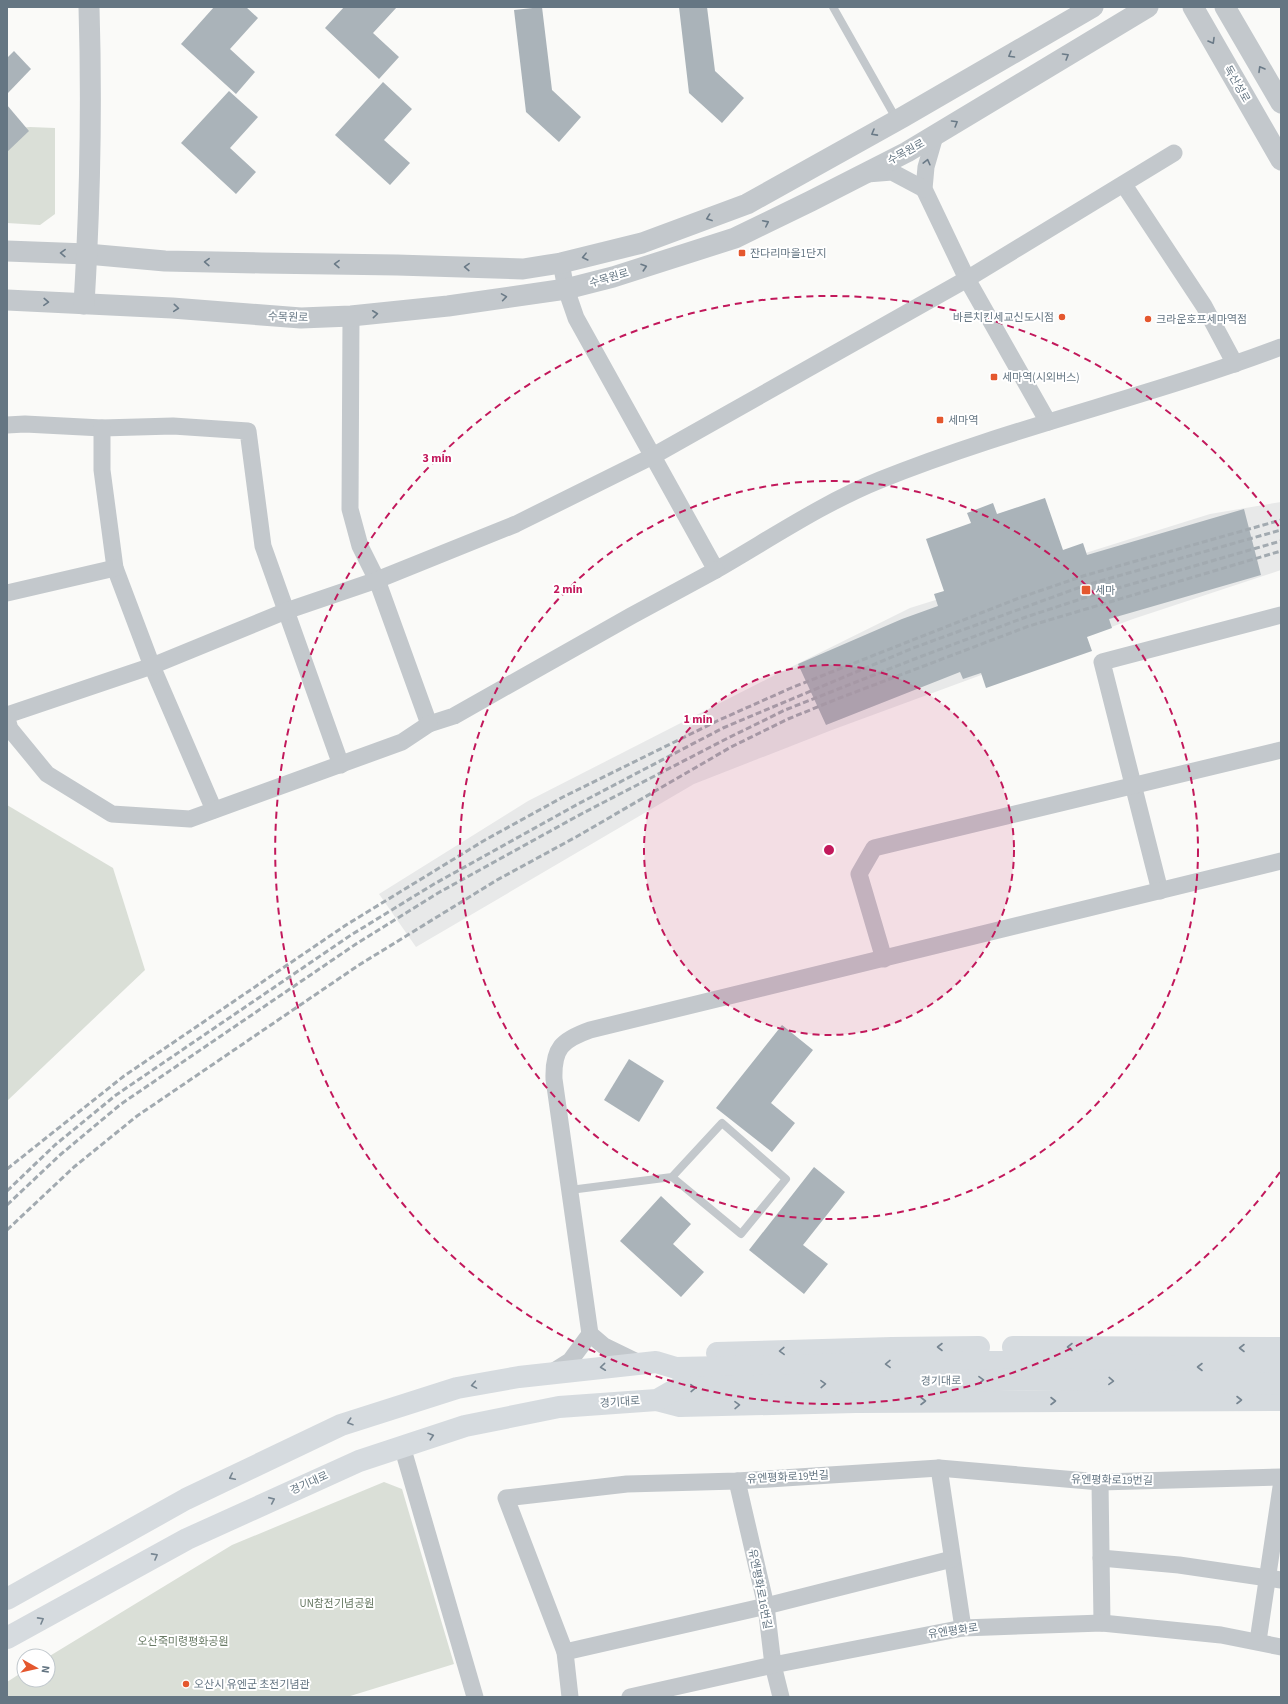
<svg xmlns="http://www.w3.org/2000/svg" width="1288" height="1704" font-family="'Source Sans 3','Noto Sans KR',sans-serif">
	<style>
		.built { fill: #e8e9e9 }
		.green { fill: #dadfd7 }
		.building { fill: #aab3b9 }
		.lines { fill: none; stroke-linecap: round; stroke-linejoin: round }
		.service { stroke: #c3c8cc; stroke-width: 8 }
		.minor { stroke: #c3c8cc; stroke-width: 17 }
		.tertiary { stroke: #c3c8cc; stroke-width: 21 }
		.primary { stroke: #d6dbdf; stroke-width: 22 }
		.rail { stroke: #a2aab0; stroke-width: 3; stroke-dasharray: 6 3; stroke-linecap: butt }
		.oneway { stroke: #6a7a87 }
		.oneway2 { stroke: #768591 }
		.ring { fill: none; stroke: #c2185b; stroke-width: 2; stroke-dasharray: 7 5 }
		.poi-dot { fill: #e4572e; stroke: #fff; stroke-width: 1.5 }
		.labels { text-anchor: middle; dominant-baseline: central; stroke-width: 4; stroke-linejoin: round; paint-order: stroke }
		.street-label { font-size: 11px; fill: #657683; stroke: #fff }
		.poi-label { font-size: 11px; fill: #657683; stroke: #fff; text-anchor: start }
		.park-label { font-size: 11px; fill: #687a64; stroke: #fff }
		.centre { fill: #c2185b; stroke: #fff; stroke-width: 2 }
		.ring-label { font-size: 12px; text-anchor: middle; font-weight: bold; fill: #c2185b; stroke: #fff; stroke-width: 4; stroke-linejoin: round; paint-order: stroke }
	</style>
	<rect width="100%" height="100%" fill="#fafaf8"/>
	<polygon class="built" points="1281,502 1281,570 1133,619 832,730 694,784 416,947 379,894 528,801 775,675 910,608 1210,514"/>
	<g class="green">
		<polygon points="30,127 55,128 55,214 40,225 7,223 7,129"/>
		<polygon points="7,805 113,868 145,970 7,1101"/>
		<polygon points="384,1482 402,1489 454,1664 347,1697 7,1697 7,1682 24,1671 24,1680 48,1680 48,1657 232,1545"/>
	</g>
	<g class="building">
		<polygon points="214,7 246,7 258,18 230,49 255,72 236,94 181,44"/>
		<polygon points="344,7 397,7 373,33 399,57 379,79 325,28"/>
		<polygon points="542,7 552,90 581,117 559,142 526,112 514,10"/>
		<polygon points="679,7 707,7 715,71 744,98 722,123 689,93"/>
		<polygon points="14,51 31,69 7,94 7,58"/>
		<polygon points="383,82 412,109 384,140 410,163 390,185 335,135"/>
		<polygon points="229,91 258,117 230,148 256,172 236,194 181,143"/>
		<polygon points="7,105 29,131 7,152"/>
		<polygon points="1045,498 1063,550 1083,543 1087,555 1244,509 1261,575 1109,619 1112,628 1087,637 1092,651 986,688 981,673 963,679 960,672 826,725 798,664 902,619 938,606 934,594 944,591 926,539 971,523 967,513 993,503 997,514"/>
		<polygon points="782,1025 813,1050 771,1103 795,1123 772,1152 716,1108"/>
		<polygon points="629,1059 664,1081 639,1122 604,1100"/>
		<polygon points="814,1167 845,1192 803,1245 828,1264 804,1294 749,1250"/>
		<polygon points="661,1196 691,1224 673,1244 704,1272 681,1297 620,1241"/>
	</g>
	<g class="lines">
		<g class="service">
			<polyline points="833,7 897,120"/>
			<polyline points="570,1190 672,1177 722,1123 786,1179 741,1234 672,1177"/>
		</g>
		<g class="minor">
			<polyline points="935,136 926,167 924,189 967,279 1048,422"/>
			<polyline points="867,174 892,172 924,189"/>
			<polyline points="1124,185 1204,306 1235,364"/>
			<path d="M561,263l5,26 10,29 140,252c54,-31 107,-67 164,-90 131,-53 269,-83 401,-133"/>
			<polyline points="351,316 350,509 360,546 377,580 429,724 454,716 631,616 716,570"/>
			<polyline points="7,425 25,424 102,428 173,426 248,431 263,546 341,765"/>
			<polyline points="102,428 102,470 115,568 152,666 214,810"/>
			<polyline points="7,593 115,568"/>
			<polyline points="7,715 152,666 286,611 377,580 516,524 653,456 967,279 1174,153"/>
			<polyline points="7,719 10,729 47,774 112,814 190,819 402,742 429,724"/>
			<polyline points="1160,891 1102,662 1281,615"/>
			<polyline points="884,959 859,874 874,848 1281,750"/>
			<path d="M641,1364l-37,-18 -14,-12 -36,-255c-1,-31 8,-39 36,-49l691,-169"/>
			<polyline points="551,1373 570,1361 590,1334"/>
			<polyline points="402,1446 475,1697"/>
			<polyline points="939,1468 963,1628"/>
			<polyline points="737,1481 766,1606 773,1665 781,1697"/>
			<polyline points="1100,1482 1102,1623"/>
			<polyline points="1101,1558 1179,1565 1281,1580"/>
			<polyline points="1258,1641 1281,1487"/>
			<polyline points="565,1652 766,1606 952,1559"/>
			<polyline points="570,1697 565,1652 506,1498 627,1484 737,1481 939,1468 1100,1482 1281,1477"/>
			<polyline points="630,1697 773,1665 963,1628 1102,1623 1221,1635 1281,1647"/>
		</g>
		<g class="tertiary">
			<polyline points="1193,7 1281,160"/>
			<polyline points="1225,7 1281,103"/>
			<polyline points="7,251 87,254 165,261 262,263 397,265 523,269 561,263 642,243 747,204 903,117 1093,7"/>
			<polyline points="7,300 172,308 301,318 351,316 448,306 566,289 613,277 735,238 811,201 907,152 1148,7"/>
			<path d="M84,304c6,-99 8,-198 5,-297"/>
		</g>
		<g class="primary">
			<polyline points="1013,1347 1281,1348"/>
			<polyline points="717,1353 892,1348 979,1347"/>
			<polyline points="657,1400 680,1406 856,1402 1281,1400"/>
			<polyline points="7,1599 186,1499 341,1425 457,1388 519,1377 656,1362 676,1368 964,1362 1041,1362 1177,1367 1281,1367"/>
			<polyline points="7,1638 187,1539 359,1461 465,1426 559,1407 657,1400 678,1388 1038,1379 1281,1384"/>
		</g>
		<g class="rail">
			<polyline points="7,1169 124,1076 346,925 485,840 563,797 717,721 791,688 1019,598 1083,576 1281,520"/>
			<polyline points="7,1191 55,1145 116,1095 351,935 434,884 578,804 723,728 913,648 1086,585 1281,530"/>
			<polyline points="7,1205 60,1155 121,1104 356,944 438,893 583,813 728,738 785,710 917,658 1026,617 1090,596 1281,541"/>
			<polyline points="7,1230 74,1167 137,1116 359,965 497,880 576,837 731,747 788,719 837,699 1029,626 1281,551"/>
		</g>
	</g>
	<defs><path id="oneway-chevron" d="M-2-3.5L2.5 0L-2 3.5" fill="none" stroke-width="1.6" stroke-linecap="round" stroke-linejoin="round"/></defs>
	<g class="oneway">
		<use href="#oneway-chevron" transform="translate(1212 41) rotate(60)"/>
		<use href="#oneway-chevron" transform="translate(1011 55) rotate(150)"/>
		<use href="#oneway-chevron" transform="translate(1066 56) rotate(-31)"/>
		<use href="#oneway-chevron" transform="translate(1261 69) rotate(-120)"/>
		<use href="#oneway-chevron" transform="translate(955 123) rotate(-31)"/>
		<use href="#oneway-chevron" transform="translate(874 133) rotate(151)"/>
		<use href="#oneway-chevron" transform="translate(927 162) rotate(-76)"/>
		<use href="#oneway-chevron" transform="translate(709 218) rotate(160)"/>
		<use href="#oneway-chevron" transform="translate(766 223) rotate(-26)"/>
		<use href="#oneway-chevron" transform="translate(63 253) rotate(-178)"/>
		<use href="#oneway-chevron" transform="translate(585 257) rotate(166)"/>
		<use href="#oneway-chevron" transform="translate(207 262) rotate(-178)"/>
		<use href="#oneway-chevron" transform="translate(337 264) rotate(-179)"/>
		<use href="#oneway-chevron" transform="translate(467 267) rotate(-178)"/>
		<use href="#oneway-chevron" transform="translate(644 267) rotate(-18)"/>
		<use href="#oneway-chevron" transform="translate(504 297) rotate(-9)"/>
		<use href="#oneway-chevron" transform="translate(46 302) rotate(3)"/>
		<use href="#oneway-chevron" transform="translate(176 308) rotate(5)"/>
		<use href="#oneway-chevron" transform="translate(375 314) rotate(-6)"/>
	</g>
	<g class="oneway2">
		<use href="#oneway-chevron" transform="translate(940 1347) rotate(180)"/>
		<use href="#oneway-chevron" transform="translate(1070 1347) rotate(180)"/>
		<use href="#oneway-chevron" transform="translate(1242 1348) rotate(-180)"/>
		<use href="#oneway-chevron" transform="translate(782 1351) rotate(178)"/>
		<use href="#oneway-chevron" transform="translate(888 1364) rotate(179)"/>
		<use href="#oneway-chevron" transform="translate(603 1367) rotate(174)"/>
		<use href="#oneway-chevron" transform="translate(1200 1367) rotate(180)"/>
		<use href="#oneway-chevron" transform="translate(981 1380) rotate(-1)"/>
		<use href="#oneway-chevron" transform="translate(1111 1381) rotate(2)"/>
		<use href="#oneway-chevron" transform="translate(823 1384) rotate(-2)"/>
		<use href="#oneway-chevron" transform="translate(474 1385) rotate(170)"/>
		<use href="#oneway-chevron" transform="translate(693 1388) rotate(-2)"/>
		<use href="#oneway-chevron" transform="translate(1239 1400)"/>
		<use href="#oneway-chevron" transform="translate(923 1401)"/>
		<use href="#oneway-chevron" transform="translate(1053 1401)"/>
		<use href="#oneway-chevron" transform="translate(737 1405) rotate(-1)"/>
		<use href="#oneway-chevron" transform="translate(350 1422) rotate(162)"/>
		<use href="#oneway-chevron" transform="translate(431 1436) rotate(-18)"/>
		<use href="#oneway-chevron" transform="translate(232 1477) rotate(154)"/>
		<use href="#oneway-chevron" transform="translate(272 1500) rotate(-24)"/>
		<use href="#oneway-chevron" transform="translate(155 1556) rotate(-29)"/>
		<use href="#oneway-chevron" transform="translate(41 1620) rotate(-29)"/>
	</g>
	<circle cx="829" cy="850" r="185" fill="#c2185b" fill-opacity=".12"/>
	<g class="ring">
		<circle cx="829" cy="850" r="185"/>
		<circle cx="829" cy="850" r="369"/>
		<path d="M1280 1172A554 554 0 1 1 1280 528"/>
	</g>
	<g class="poi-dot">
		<rect x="738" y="249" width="8" height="8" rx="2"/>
		<circle cx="1062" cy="317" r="4"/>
		<circle cx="1148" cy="319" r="4"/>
		<rect x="990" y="373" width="8" height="8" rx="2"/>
		<rect x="936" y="416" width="8" height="8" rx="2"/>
		<rect x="1081" y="585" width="10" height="10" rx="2"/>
		<circle cx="186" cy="1684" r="4"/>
	</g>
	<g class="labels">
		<g class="street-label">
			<text transform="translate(1237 84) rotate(60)">독산성로</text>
			<text transform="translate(906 152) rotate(-29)">수목원로</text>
			<text transform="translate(609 278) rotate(-16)">수목원로</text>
			<text transform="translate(288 317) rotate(2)">수목원로</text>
			<text transform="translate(941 1381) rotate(-1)">경기대로</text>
			<text transform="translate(620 1402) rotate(-4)">경기대로</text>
			<text transform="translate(788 1477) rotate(-3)">유엔평화로19번길</text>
			<text transform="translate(1112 1480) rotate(1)">유엔평화로19번길</text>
			<text transform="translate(309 1483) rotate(-24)">경기대로</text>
			<text transform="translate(760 1589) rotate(79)">유엔평화로16번길</text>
			<text transform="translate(953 1631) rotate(-8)">유엔평화로</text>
		</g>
		<g class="poi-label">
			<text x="750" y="253">잔다리마을1단지</text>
			<text x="1054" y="317" text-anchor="end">바른치킨세교신도시점</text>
			<text x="1156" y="319">크라운호프세마역점</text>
			<text x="1002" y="377">세마역(시외버스)</text>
			<text x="948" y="420">세마역</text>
			<text x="1095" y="590">세마</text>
			<text x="194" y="1684">오산시 유엔군 초전기념관</text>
		</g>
		<g class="park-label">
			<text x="337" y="1603">UN참전기념공원</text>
			<text x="183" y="1641">오산죽미령평화공원</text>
		</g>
	</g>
	<circle cx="829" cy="850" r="6" class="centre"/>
	<g class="ring-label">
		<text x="437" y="462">3 min</text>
		<text x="568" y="593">2 min</text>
		<text x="698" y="723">1 min</text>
	</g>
	<rect width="1288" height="1704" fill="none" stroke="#657683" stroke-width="16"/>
	<g transform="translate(36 1668) rotate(98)"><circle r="19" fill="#ffffff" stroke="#c1c8cd"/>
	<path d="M0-3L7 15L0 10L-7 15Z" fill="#e4572e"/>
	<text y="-6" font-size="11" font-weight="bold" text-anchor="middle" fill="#657683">N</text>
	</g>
</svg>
